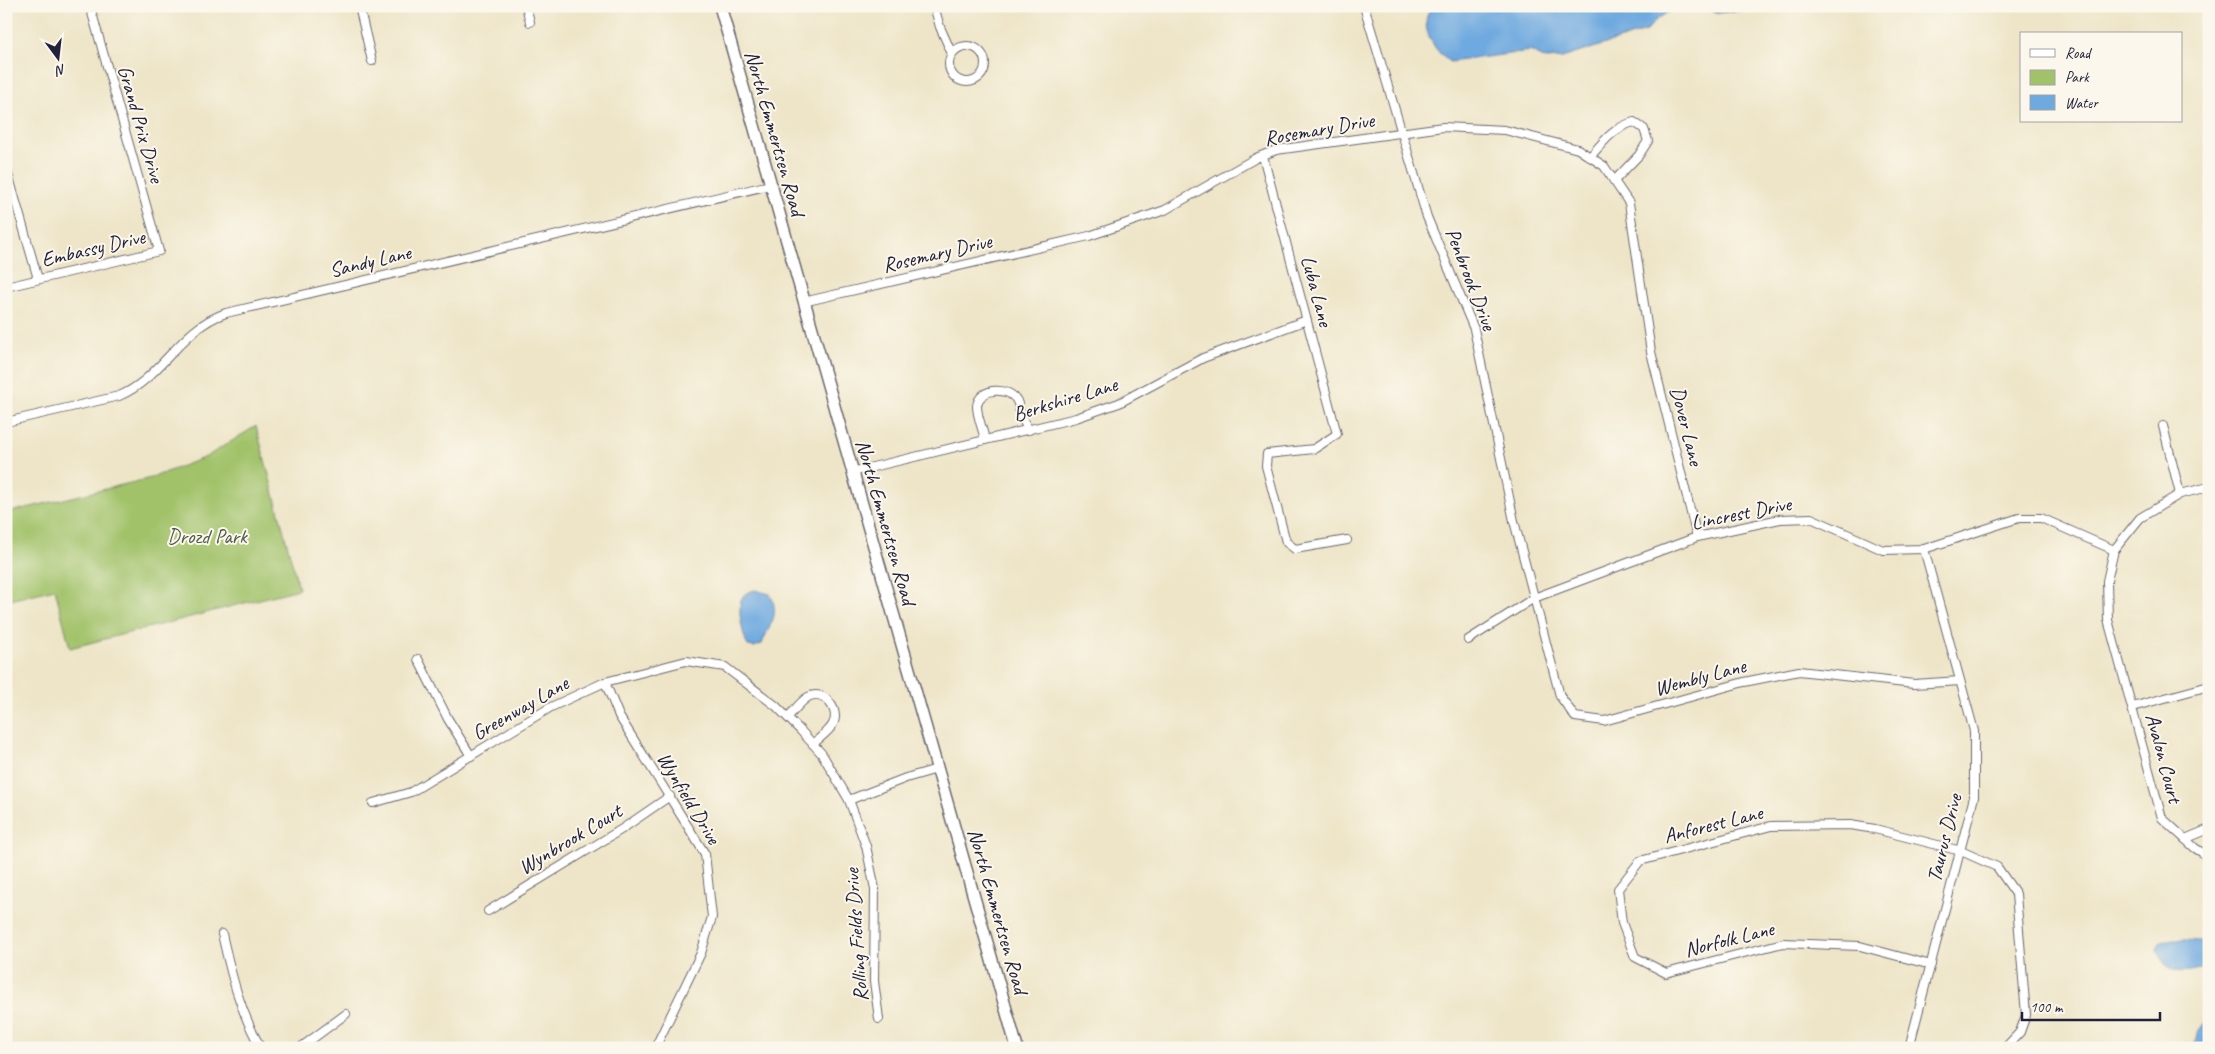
<svg xmlns="http://www.w3.org/2000/svg" width="2215" height="1054" font-family="Caveat,sans-serif">
	<style>
		.green { fill: #a2c26a; stroke: #627252 }
		.water { fill: #6ea9df; stroke: #48668d }
		.lines { fill: none; stroke-linecap: round; stroke-linejoin: round }
		.street-casing { stroke: #69666c; stroke-width: 10 }
		.secondary-casing { stroke: #69666c; stroke-width: 14 }
		.street { stroke: #fff; stroke-width: 8 }
		.secondary { stroke: #fff; stroke-width: 11 }
		.labels { text-anchor: middle; dominant-baseline: central; stroke-width: 4; stroke-linejoin: round; paint-order: stroke }
		.street-label { font-size: 21px; fill: #22223b; stroke: #fbf7ec }
		.park-label { font-size: 21px; fill: #4f5a4b; stroke: #fbf7ec }
	</style>
	<rect width="100%" height="100%" fill="#fbf7ec"/>
	<filter id="ink" filterUnits="userSpaceOnUse"><feTurbulence type="fractalNoise" baseFrequency=".02" numOctaves="2"/><feDisplacementMap in="SourceGraphic" scale="10" xChannelSelector="R" yChannelSelector="G"/><feConvolveMatrix kernelMatrix="1 2 1 2 8 2 1 2 1" color-interpolation-filters="sRGB"/></filter>
	<filter id="wash" filterUnits="userSpaceOnUse"><feTurbulence type="fractalNoise" baseFrequency=".0096" numOctaves="4" result="noise"/><feDisplacementMap in="SourceGraphic" scale="20" xChannelSelector="R" yChannelSelector="G"/><feGaussianBlur stdDeviation="1.12" result="paint"/><feColorMatrix in="noise" values="0 0 0 0 0 0 0 0 0 0 0 0 0 0 0 0 0 1.4 0 .05"/><feComposite in="paint" operator="in"/></filter>
	<g filter="url(#wash)">
		<rect width="100%" height="100%" fill="#eee5c8"/>
		<polygon class="green" points="256,426 299,589 70,648 55,589 6,601 6,513 151,478 206,457"/>
		<g class="water">
			<path d="M1431,6h317l-4,4 -26,3 -13,-5h-18l-19,4 -12,8 -10,11 -84,27 -16,1 -16,-8 -80,11c-12,-8 -24,-24 -24,-40 0,-5 3,-11 5,-16z"/>
			<path d="M755,590l15,4c11,22 -1,30 -8,50l-8,3 -6,-1c-5,-10 -13,-42 -4,-51 3,-3 7,-4 11,-5z"/>
			<path d="M2174,939l35,3v25c-25,6 -41,11 -52,-18l4,-8z"/>
			<polygon points="2209,1017 2209,1048 2194,1048 2197,1033"/>
		</g>
	</g>
	<g filter="url(#ink)">
		<g class="lines">
			<g class="street-casing">
				<g id="street">
					<polyline points="359,6 372,61"/>
					<polyline points="526,6 530,22"/>
					<polyline points="934,6 940,27 952,54"/>
					<polyline points="1364,6 1427,217 1474,329 1514,521 1560,696 1575,717 1604,721 1744,682 1799,671 1914,684 1960,681"/>
					<circle cx="967" cy="64" r="18"/>
					<polyline points="1263,156 1337,434 1314,449 1267,454 1266,466 1286,542 1295,549 1347,540"/>
					<path d="M1590,157c13,-15 24,-30 44,-35l10,7 4,12 -9,14 -25,26"/>
					<polyline points="6,167 38,279"/>
					<polyline points="6,287 159,251 90,6"/>
					<polyline points="803,302 1089,236 1165,210 1256,158 1276,150 1443,127 1505,130 1578,149 1604,166 1629,203 1651,352 1697,537"/>
					<path d="M6,422l113,-26c43,-18 61,-68 107,-83l544,-128"/>
					<polyline points="2163,426 2180,494"/>
					<path d="M985,440c-2,-11 -8,-23 -8,-34 2,-19 32,-20 40,-5 2,4 2,10 4,15 2,5 5,9 8,14"/>
					<polyline points="852,472 1076,418 1119,403 1203,358 1307,320"/>
					<polyline points="2209,487 2180,494 2140,518 2114,550 2107,581 2108,620 2162,818 2195,848 2209,857"/>
					<polyline points="1468,640 1534,598 1697,537 1780,519 1811,518 1883,550 1924,549 2019,518 2041,518 2114,550"/>
					<polyline points="418,659 448,719 471,756"/>
					<polyline points="605,682 619,716 705,854 712,917 701,953 655,1048"/>
					<polyline points="2132,707 2209,686"/>
					<path d="M788,717c6,-6 12,-15 20,-20 15,-9 33,13 25,27 -4,8 -14,14 -20,20"/>
					<polyline points="849,800 906,778 937,769"/>
					<polyline points="373,803 411,792 551,707 605,682 686,661 725,667 776,706 801,731 822,754 849,800 866,846 875,889 874,981 879,1019"/>
					<polyline points="2185,839 2209,829"/>
					<polyline points="488,911 622,829 670,796"/>
					<path d="M222,934c9,40 18,78 39,114"/>
					<polyline points="1931,965 1860,946 1783,943 1666,973 1635,957 1622,923 1618,889 1640,861 1771,826 1850,825 1875,829 1961,851 1997,867 2016,894 2026,1015 2020,1032 2005,1048"/>
					<polyline points="300,1048 346,1014"/>
					<polyline points="1909,1048 1974,797 1974,731 1924,549"/>
				</g>
			</g>
			<g class="secondary-casing">
				<polyline id="secondary" points="720,6 1017,1048"/>
			</g>
			<use href="#street" class="street"/>
			<use href="#secondary" class="secondary"/>
		</g>
	</g>
	<g class="labels">
		<g class="street-label">
			<text transform="translate(141 124) rotate(74)">Grand Prix Drive</text>
			<text transform="translate(1319 129) rotate(-10)">Rosemary Drive</text>
			<text transform="translate(775 133) rotate(74)">North Emmertsen Road</text>
			<text transform="translate(93 248) rotate(-13)">Embassy Drive</text>
			<text transform="translate(937 253) rotate(-13)">Rosemary Drive</text>
			<text transform="translate(370 261) rotate(-13)">Sandy Lane</text>
			<text transform="translate(1471 279) rotate(69)">Penbrook Drive</text>
			<text transform="translate(1317 291) rotate(75)">Luba Lane</text>
			<text transform="translate(1065 399) rotate(-17)">Berkshire Lane</text>
			<text transform="translate(1687 426) rotate(76)">Dover Lane</text>
			<text transform="translate(1741 513) rotate(-11)">Lincrest Drive</text>
			<text transform="translate(886 522) rotate(74)">North Emmertsen Road</text>
			<text transform="translate(1700 677) rotate(-15)">Wembly Lane</text>
			<text transform="translate(520 708) rotate(-30)">Greenway Lane</text>
			<text transform="translate(2164 758) rotate(75)">Avalon Court</text>
			<text transform="translate(689 798) rotate(59)">Wynfield Drive</text>
			<text transform="translate(1713 824) rotate(-14)">Anforest Lane</text>
			<text transform="translate(1944 838) rotate(-76)">Taurus Drive</text>
			<text transform="translate(570 839) rotate(-31)">Wynbrook Court</text>
			<text transform="translate(998 911) rotate(74)">North Emmertsen Road</text>
			<text transform="translate(856 935) rotate(-94)">Rolling Fields Drive</text>
			<text transform="translate(1729 939) rotate(-14)">Norfolk Lane</text>
		</g>
		<g class="park-label">
			<text x="207" y="536">Drozd Park</text>
		</g>
	</g>
	<rect width="2215" height="1054" fill="none" stroke="#fbf7ec" stroke-width="25"/>
	<rect x="2020" y="32" width="162" height="90" fill="#fbf7ec" stroke="#a4a2a5"/>
	<rect x="2030" y="49" width="25" height="8" fill="#ffffff" stroke="#a4a2a5"/>
	<text x="2065" y="58" font-size="15" fill="#22223b">Road</text>
	<rect x="2030" y="70" width="25" height="15" fill="#a2c26a" stroke="#a4a2a5"/>
	<text x="2065" y="82" font-size="15" fill="#22223b">Park</text>
	<rect x="2030" y="95" width="25" height="15" fill="#6ea9df" stroke="#a4a2a5"/>
	<text x="2065" y="108" font-size="15" fill="#22223b">Water</text>
	<g transform="translate(58 58) rotate(165)" stroke="#fbf7ec" stroke-width="4" paint-order="stroke">
	<path d="M0-4L9 19L0 12L-9 19Z" fill="#22223b"/>
	<text y="-8" font-size="14" font-weight="bold" text-anchor="middle" fill="#22223b">N</text>
	</g>
	<path d="M2022 1012v8h138v-8" fill="none" stroke="#22223b" stroke-width="2.5"/>
	<text x="2030" y="1012" font-size="15" fill="#22223b" stroke="#fbf7ec" stroke-width="4" paint-order="stroke">100 m</text>
</svg>
